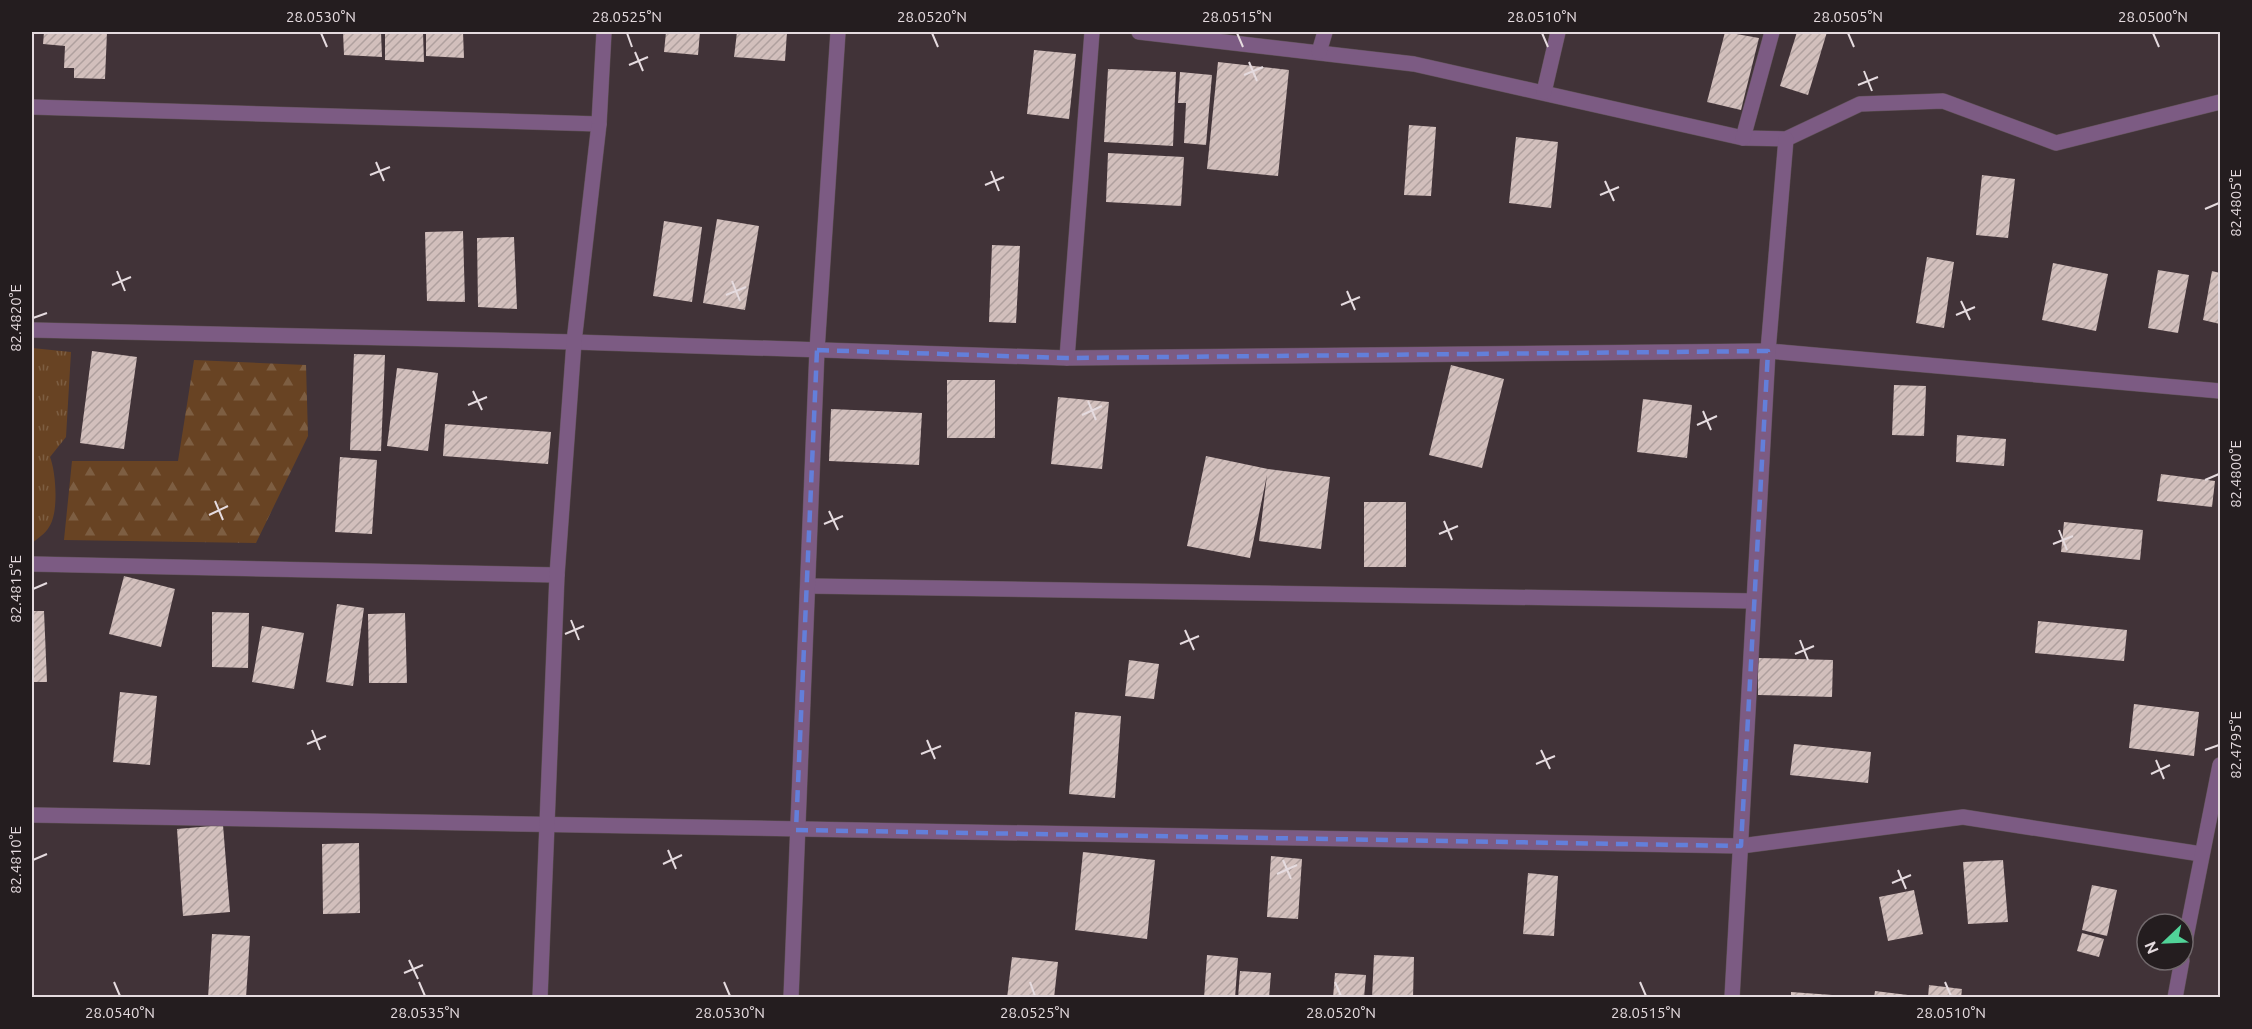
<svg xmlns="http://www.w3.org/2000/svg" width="2252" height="1029" font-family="Ubuntu,sans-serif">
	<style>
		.grass { fill: url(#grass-tufts) }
		.forest { fill: url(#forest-firs) }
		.building { fill: url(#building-hatch) }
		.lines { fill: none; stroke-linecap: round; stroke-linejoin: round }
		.street-casing { stroke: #5f5156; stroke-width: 16 }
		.street { stroke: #7c5b83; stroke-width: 15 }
		.marked { fill: none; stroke: #637fda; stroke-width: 4.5; stroke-dasharray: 12 8; stroke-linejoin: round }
		.ticks { fill: none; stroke: #e5dbdf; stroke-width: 2 }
		.neatline { fill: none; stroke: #e5dbdf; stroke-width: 2 }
		.ticks-label { font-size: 15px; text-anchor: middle; fill: #e5dbdf }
	</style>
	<defs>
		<pattern id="grass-tufts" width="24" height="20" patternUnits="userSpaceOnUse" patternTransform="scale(1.5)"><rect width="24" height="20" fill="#684323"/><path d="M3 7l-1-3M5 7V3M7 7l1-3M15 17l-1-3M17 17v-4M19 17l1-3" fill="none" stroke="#7d5e42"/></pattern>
		<pattern id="forest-firs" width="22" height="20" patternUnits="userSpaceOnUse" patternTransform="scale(1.5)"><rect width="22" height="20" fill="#684323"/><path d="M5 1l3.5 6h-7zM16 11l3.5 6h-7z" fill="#7d5e42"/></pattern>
		<pattern id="building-hatch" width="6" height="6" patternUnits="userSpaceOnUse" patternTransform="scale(1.5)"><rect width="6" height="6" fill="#d2bfbc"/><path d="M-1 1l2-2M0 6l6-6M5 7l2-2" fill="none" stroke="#afa09e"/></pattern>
	</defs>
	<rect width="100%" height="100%" fill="#413338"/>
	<path class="grass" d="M32,348l39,4 -5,85 -16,20c6,15 9,56 -1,70 -3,6 -12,12 -17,16z"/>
	<polygon class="forest" points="194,360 306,365 308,436 256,543 64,540 72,461 178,461"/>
	<g class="building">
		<polygon points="44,32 107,32 105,79 74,78 74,68 64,68 65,46 43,44"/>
		<polygon points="343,32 381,32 382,57 344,55"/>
		<polygon points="385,32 423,32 424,62 385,60"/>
		<polygon points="426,32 463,32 464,58 426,56"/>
		<polygon points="666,32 700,32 698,55 664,52"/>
		<polygon points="737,32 787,32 785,61 734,57"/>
		<polygon points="1725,32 1759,38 1741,110 1707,102"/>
		<polygon points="1797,32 1827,32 1808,95 1780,86"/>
		<polygon points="1034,50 1076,54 1069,119 1027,114"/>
		<polygon points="1218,62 1289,70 1278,176 1207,169"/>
		<polygon points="1108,69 1176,72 1173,146 1104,142"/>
		<polygon points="1180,72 1212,75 1206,145 1184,143 1186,103 1178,103"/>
		<polygon points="1409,125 1436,127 1431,196 1404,195"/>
		<polygon points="1516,137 1558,142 1551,208 1509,203"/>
		<polygon points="1108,153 1184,157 1181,206 1106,202"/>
		<polygon points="1982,175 2015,179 2008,238 1976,235"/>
		<polygon points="717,219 759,226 745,310 703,303"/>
		<polygon points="664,221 702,227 692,302 653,296"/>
		<polygon points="463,231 465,302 427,301 425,232"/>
		<polygon points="514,237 517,309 478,307 477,238"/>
		<polygon points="992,245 1020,246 1016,323 989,322"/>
		<polygon points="1927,257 1954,262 1944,328 1916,323"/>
		<polygon points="2053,263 2108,274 2096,331 2042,320"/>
		<polygon points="2158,270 2189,275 2178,333 2148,328"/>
		<polygon points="2212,271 2220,273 2220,324 2203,320"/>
		<polygon points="92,351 137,357 124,449 80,443"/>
		<polygon points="354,354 385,355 381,451 350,450"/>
		<polygon points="1451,365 1504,379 1482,468 1429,455"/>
		<polygon points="397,368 438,373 428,451 387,446"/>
		<rect x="947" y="380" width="48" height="58"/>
		<polygon points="1894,385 1926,386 1924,436 1892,435"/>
		<polygon points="1058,397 1109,402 1102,469 1051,464"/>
		<polygon points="1643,399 1692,405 1687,458 1637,452"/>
		<polygon points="831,409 922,413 919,465 829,461"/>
		<polygon points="445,424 551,432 548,464 443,456"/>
		<polygon points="1957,435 2006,439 2004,466 1956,462"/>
		<polygon points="1206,456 1268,469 1330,477 1321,549 1259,541 1267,475 1250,558 1187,546"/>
		<polygon points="340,457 377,460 372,534 335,532"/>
		<polygon points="2161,474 2215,481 2212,507 2157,501"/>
		<rect x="1364" y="502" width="42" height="65"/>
		<polygon points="2064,522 2143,530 2140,560 2061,552"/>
		<polygon points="124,576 175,589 161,647 109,634"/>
		<polygon points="337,604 364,608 353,686 326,682"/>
		<polygon points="32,611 44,611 47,682 32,682"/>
		<polygon points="212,612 249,613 248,668 212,667"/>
		<polygon points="405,613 407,683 369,683 368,614"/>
		<polygon points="2038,621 2127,630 2124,661 2035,653"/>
		<polygon points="262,626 304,633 294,689 252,682"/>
		<polygon points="1758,658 1833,660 1832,697 1758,695"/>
		<polygon points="1129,660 1159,664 1154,699 1125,696"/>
		<polygon points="120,692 157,696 150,765 113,762"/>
		<polygon points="2134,704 2199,712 2194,756 2129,748"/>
		<polygon points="1075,712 1121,716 1115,798 1069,794"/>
		<polygon points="1794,744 1871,752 1868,783 1790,775"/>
		<polygon points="223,825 230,912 183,916 177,829"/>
		<polygon points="359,843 360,913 323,914 322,844"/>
		<polygon points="1083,852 1155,860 1147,939 1075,930"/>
		<polygon points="1271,856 1302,859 1298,919 1267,917"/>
		<polygon points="2003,860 2008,922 1968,924 1963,862"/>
		<polygon points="1528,873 1558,876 1554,936 1523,934"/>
		<polygon points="2092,885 2117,890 2107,936 2082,930"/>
		<polygon points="1914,890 1923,934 1888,941 1879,897"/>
		<polygon points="2082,933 2104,939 2099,957 2077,951"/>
		<polygon points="212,934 250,936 246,998 208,998"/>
		<polygon points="1207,955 1238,958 1235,998 1204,998"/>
		<polygon points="1374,955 1414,957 1413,998 1372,998"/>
		<polygon points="1012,957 1058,962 1054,998 1007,998"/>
		<polygon points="1240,971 1271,973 1269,998 1238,998"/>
		<polygon points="1335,973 1366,975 1364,998 1333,998"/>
		<polygon points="1929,985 1962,989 1961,998 1928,998"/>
		<polygon points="1875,991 1916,996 1916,998 1874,998"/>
		<polygon points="1791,992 1846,996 1846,998 1791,998"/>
	</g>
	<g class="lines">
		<g class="street-casing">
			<g id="street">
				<polyline points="1139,32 1414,64 1743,138 1786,139 1860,104 1943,101 2056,143 2220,102"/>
				<polyline points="1319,52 1325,32"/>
				<polyline points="1544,92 1558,32"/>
				<polyline points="32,107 599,124"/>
				<polyline points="1743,138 1772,32"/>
				<polyline points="32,330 574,342 1067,358 1768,351 2220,391"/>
				<polyline points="1067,358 1092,32"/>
				<polyline points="32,564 557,575"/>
				<polyline points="808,586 1754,601"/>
				<polyline points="32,815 1741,846 1963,817 2201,854"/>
				<polyline points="2183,952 2220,765"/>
				<polyline points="540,998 557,575 574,342 599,124 604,32"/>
				<polyline points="791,998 817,350 838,32"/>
				<polyline points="1732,998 1768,351 1786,139"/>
				<polyline points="2175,998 2182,960"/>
			</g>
		</g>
		<use href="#street" class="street"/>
	</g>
	<path class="marked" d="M817,350l250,8 701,-7 -27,495 -945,-16z"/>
	<path class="ticks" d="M321,33l6,14M627,33l5,14M932,33l6,14M1237,33l6,14M1542,33l6,14M1848,33l6,14M2153,33l6,14M635,52l8,19M1249,62l8,19M629,65l19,-8M1864,71l8,20M1244,75l19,-8M1858,85l20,-8M376,162l8,19M991,171l8,20M370,175l20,-8M1605,181l9,20M985,185l19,-8M1600,195l19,-8M2205,209l14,-6M117,271l8,20M732,281l8,20M112,285l19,-8M1347,291l8,19M726,295l20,-8M1961,301l9,19M1341,305l19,-8M1956,315l19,-8M33,318l14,-5M473,391l9,19M1088,401l8,19M468,405l19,-8M1703,411l8,19M1082,415l20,-9M1697,425l20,-9M2205,480l14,-6M215,501l8,19M829,511l9,19M209,515l19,-9M1444,521l8,19M824,524l19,-8M2059,530l8,20M1439,534l19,-8M2053,544l20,-8M33,589l14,-6M571,620l8,20M1185,630l9,20M565,634l19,-8M1800,640l8,20M1180,644l19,-8M1795,654l19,-8M312,730l8,20M927,740l8,19M307,744l19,-8M1541,750l9,19M2205,750l14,-5M921,754l20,-8M2156,760l8,19M1536,764l19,-8M2151,774l19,-9M668,850l8,19M33,860l14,-6M1283,860l8,19M663,864l19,-9M1898,870l8,19M1277,874l20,-9M1892,883l19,-8M409,960l9,19M404,973l19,-8M114,982l6,14M419,982l6,14M724,982l6,14M1030,982l5,14M1335,982l6,14M1640,982l6,14M1945,982l6,14"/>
	<rect width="2252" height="1029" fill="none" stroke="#241d1f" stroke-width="66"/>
	<g transform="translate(2165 942) rotate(247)"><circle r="28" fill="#241d1f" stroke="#71696c" stroke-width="1.5"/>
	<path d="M0-4.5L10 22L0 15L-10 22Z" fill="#51d398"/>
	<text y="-9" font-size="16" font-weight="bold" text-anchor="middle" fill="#e5dbdf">N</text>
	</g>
	<rect x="33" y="33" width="2186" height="963" class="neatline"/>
	<g class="ticks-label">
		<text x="321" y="22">28.0530°N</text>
		<text x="627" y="22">28.0525°N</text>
		<text x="932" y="22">28.0520°N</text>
		<text x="1237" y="22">28.0515°N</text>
		<text x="1542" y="22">28.0510°N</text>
		<text x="1848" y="22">28.0505°N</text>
		<text x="2153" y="22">28.0500°N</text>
		<text transform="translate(2236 203) rotate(-90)" y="5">82.4805°E</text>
		<text transform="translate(16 318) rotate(-90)" y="5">82.4820°E</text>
		<text transform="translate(2236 474) rotate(-90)" y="5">82.4800°E</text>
		<text transform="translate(16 589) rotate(-90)" y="5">82.4815°E</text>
		<text transform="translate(2236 745) rotate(-90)" y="5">82.4795°E</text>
		<text transform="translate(16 860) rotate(-90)" y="5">82.4810°E</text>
		<text x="120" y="1018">28.0540°N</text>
		<text x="425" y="1018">28.0535°N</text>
		<text x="730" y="1018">28.0530°N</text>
		<text x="1035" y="1018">28.0525°N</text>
		<text x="1341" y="1018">28.0520°N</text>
		<text x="1646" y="1018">28.0515°N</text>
		<text x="1951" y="1018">28.0510°N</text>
	</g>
</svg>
